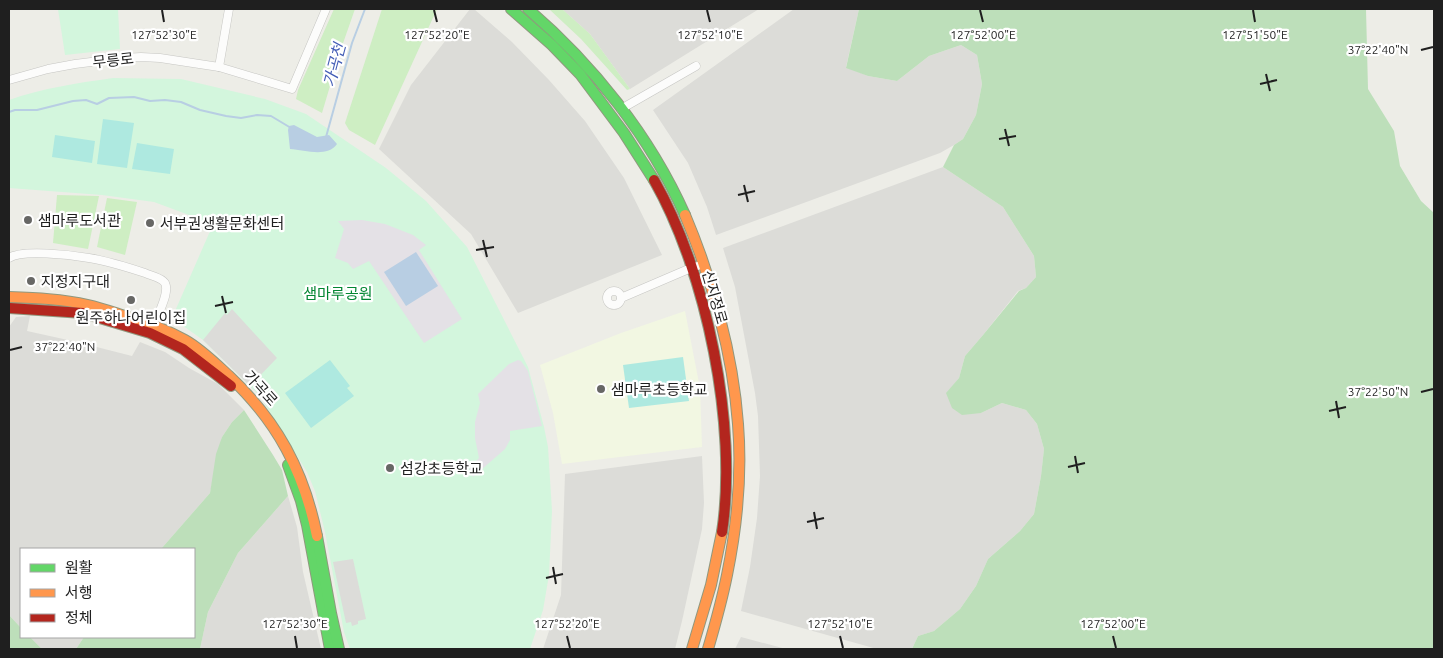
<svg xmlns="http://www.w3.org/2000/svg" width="1443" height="658" font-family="Ubuntu,'Noto Sans KR',sans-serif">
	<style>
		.residential { fill: #dcdcd8 }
		.education { fill: #f2f7e2 }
		.grass { fill: #ceeec3 }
		.forest { fill: #bddfba }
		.park { fill: #d3f6dd }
		.pitch { fill: #aee9e0 }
		.parking { fill: #dcdcd9 }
		.plaza { fill: #e4e1e6 }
		.water { fill: #b8cee3 }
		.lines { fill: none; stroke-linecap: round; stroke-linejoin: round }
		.stream { stroke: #b8cee3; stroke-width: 2 }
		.street-casing { stroke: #c6c6c3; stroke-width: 9 }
		.fast-casing { stroke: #90987e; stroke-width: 12 }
		.slow-casing { stroke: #90987e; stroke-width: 12 }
		.jam-casing { stroke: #90987e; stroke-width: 12 }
		.street { stroke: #fcfcfb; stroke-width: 8 }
		.fast { stroke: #63d668; stroke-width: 10 }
		.slow { stroke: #ff974d; stroke-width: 10 }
		.jam { stroke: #b3261e; stroke-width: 10 }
		.ticks { fill: none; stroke: #1f1f1f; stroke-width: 2 }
		.poi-dot { fill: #676765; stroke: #fff; stroke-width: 2 }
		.labels { text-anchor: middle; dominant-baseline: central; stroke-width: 4.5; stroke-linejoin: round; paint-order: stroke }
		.street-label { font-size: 15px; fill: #1f1f1f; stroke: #fff }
		.poi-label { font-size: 15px; fill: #1f1f1f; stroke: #fff; text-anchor: start }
		.park-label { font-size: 15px; fill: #038632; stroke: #fff }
		.water-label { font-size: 16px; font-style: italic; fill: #435db6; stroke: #fff }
		.ticks-label { font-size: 12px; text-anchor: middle; fill: #1f1f1f; stroke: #fff; stroke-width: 4.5; stroke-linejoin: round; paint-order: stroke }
	</style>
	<rect width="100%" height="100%" fill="#edede7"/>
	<g class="residential">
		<polygon points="470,9 474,9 512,42 549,80 585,121 624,178 662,255 518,313 471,234 379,149 411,85"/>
		<polygon points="562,9 759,9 630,89 590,34"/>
		<polygon points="794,9 859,9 846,67 868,76 897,81 929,56 961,45 977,55 982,84 976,115 963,139 954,145 940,153 716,235 707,207 688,163 653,110"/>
		<polygon points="943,167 1003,207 1034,256 1036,277 1026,288 1018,291 983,335 965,356 959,378 947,393 981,413 1002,403 1026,410 1037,424 1044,449 1041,476 1034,514 1020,531 988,559 976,586 960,609 934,631 918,636 912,649 877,649 741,611 750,567 757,518 760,476 758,416 755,393 735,287 723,248"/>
		<polygon points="30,316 27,331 77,342 132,356 140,342 165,352 189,368 218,384 244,410 232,422 222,437 210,493 161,549 21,549 21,628 9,615 9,327 16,317"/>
		<polygon points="702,456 704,503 702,529 682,621 675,649 543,649 561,595 565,474"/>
		<polygon points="288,496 297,527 303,572 321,649 200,649 208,612 238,553"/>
		<polygon points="30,637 84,637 76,649 42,649"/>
		<polygon points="741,637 786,649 735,649"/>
	</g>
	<polygon class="education" points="685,311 700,388 702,447 562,464 553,413 540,365 621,333"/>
	<g class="grass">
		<polygon points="334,9 355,9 341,49 322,113 296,99 298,90"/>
		<polygon points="382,9 437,9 375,145 349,130 345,123"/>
		<polygon points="549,9 562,9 590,34 630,89 627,90 581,39"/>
		<polygon points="57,195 99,196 88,249 53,243"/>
		<polygon points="107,198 137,202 125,255 97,247"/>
	</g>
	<g class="forest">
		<polygon points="859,9 1366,9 1368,89 1394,131 1400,166 1421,201 1434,213 1434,649 912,649 918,636 934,631 960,609 976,586 988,559 1020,531 1034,514 1041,476 1044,449 1037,424 1026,410 1002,403 981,413 962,415 952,408 946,393 959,378 965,356 983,335 1019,291 1026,288 1036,277 1034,256 1003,207 943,167 954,145 963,139 976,115 982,84 977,55 961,45 929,56 897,81 868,76 846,68"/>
		<polygon points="244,410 273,455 282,470 288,496 238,553 208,612 200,649 76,649 84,637 194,637 194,549 161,549 210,493 216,454 222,437 232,422"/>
		<polygon points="9,615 21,628 21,637 30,637 42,649 9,649"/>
	</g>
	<g class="park">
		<polygon points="58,9 118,9 120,49 65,55"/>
		<path d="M113,78l68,1 84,20 41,15 80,54 40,33 41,46 61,120 16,60 4,20 4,64 -3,64 -6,35 -13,39h-180l-6,-17 -19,-100 -10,-41 -8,-19 -47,-76 -57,-56 -31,-22 39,-89 -22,-14 -35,-13 -52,-7 -93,-7v-88c34,-12 69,-17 104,-22z"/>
	</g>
	<g class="pitch">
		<polygon points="103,119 134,123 127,168 97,164"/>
		<polygon points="55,135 95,141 92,163 52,157"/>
		<polygon points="137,143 174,149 170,174 132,169"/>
		<polygon points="683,357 689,401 629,408 623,365"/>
		<polygon points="330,360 350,386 347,388 354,396 311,428 285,393"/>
	</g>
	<g class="parking">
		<polygon points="232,309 277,358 250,386 203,340 225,313 227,315"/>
		<polygon points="353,559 366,619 358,621 358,624 352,626 351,622 346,623 333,562"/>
	</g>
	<g class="plaza">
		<polygon points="362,220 385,224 413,235 426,245 419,250 462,319 424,343 369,261 353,269 348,263 335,258 344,229 338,221"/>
		<polygon points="518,360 521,361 528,371 542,426 510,431 510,440 505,449 473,477 469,468 479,458 475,438 475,422 480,403 478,394 509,364"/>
	</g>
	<g class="water">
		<path d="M294,125l23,12 12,-2 8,9c-10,14 -32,6 -47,5l-2,-19 1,-4z"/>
		<polygon points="416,252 438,286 406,306 384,272"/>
	</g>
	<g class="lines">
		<g class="stream">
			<polyline points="9,112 15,110 37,110 73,101 86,100 97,104 109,98 134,97 150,101 165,100 181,102 200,110 226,116 241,118 257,115 271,116 291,128"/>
			<polyline points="326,137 352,43 365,9"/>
		</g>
		<g class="street-casing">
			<g id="street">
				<polyline points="219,67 229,9"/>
				<polyline points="9,80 48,69 75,64 123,58 141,57 160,58 219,67 292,89 326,9"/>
				<polyline points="621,109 696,66"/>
				<path d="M9,258c13,-9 62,-3 80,0 18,3 38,9 56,15 6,3 16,4 20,10 4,8 -3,22 -6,30"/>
				<circle cx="614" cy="298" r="7"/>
				<polyline points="621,298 691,268 704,264"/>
			</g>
		</g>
		<g class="fast-casing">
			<g id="fast">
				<polyline points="511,9 552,45 580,74 624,133 654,180"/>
				<path d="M528,9c65,56 122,127 157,206"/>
				<polyline points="288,465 301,501 307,525 330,649"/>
				<polyline points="317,536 331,613 339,649"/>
			</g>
		</g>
		<g class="slow-casing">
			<g id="slow">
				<path d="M685,215c27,64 48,139 53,209 4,50 -1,102 -11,151 -5,25 -12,50 -19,74"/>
				<path d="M9,297c27,1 53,2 79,8 14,3 27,8 40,12 20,6 39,13 57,23 16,9 30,23 44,36 48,45 75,95 88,160"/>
				<polyline points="692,649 711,585 722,532"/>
			</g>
		</g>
		<g class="jam-casing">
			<g id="jam">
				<path d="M654,180c53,93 84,247 68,352"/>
				<polyline points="9,308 83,313 150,333 183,349 231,386"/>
			</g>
		</g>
		<use href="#street" class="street"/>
		<use href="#fast" class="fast"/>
		<use href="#slow" class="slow"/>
		<use href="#jam" class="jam"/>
	</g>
	<path class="ticks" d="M162,10l2,12M434,10l3,12M707,10l3,12M980,10l3,12M1253,10l2,12M1421,50l12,-3M1266,74l4,17M1260,84l17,-4M1005,129l4,17M999,139l17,-3M744,185l4,17M738,195l17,-4M483,240l4,17M476,250l18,-3M222,296l4,17M215,306l18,-4M10,350l12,-3M1421,392l12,-3M1336,401l3,17M1329,411l17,-4M1075,456l3,17M1068,467l17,-4M814,512l3,17M807,522l17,-4M553,567l3,17M546,578l17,-4M295,636l2,12M567,636l3,12M840,636l3,12M1113,636l3,12"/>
	<g class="poi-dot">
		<circle cx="28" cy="220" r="5"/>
		<circle cx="150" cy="223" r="5"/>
		<circle cx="31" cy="281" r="5"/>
		<circle cx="131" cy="300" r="5"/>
		<circle cx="601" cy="389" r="5"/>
		<circle cx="390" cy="468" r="5"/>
	</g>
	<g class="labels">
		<g class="street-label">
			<text transform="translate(113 60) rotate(-6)">무릉로</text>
			<text transform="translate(715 297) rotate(74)">신지정로</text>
			<text transform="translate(261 388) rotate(48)">가곡로</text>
		</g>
		<g class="poi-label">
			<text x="38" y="220">샘마루도서관</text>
			<text x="160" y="223">서부권생활문화센터</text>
			<text x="41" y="281">지정지구대</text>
			<text x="131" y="317" text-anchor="middle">원주하나어린이집</text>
			<text x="611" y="389">샘마루초등학교</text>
			<text x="400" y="468">섬강초등학교</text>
		</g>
		<g class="park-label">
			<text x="338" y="293">샘마루공원</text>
		</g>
		<g class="water-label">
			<text transform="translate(334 65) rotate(-75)">가곡천</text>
		</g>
	</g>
	<g class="ticks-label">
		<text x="164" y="39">127°52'30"E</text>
		<text x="437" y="39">127°52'20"E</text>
		<text x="710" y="39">127°52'10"E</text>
		<text x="983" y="39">127°52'00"E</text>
		<text x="1255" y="39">127°51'50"E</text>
		<text x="1378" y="54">37°22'40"N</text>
		<text x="65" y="351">37°22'40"N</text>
		<text x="1378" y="396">37°22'50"N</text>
		<text x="295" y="628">127°52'30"E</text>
		<text x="567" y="628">127°52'20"E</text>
		<text x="840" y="628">127°52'10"E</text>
		<text x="1113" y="628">127°52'00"E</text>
	</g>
	<rect width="1443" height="658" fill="none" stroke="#1f1f1f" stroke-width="20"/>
	<rect x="20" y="548" width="175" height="90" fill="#ffffff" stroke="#a5a5a5"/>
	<rect x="30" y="564" width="25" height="8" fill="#63d668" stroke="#a5a5a5"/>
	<text x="65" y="573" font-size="15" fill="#1f1f1f">원활</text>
	<rect x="30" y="589" width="25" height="8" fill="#ff974d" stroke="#a5a5a5"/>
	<text x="65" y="598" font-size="15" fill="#1f1f1f">서행</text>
	<rect x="30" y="614" width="25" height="8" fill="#b3261e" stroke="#a5a5a5"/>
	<text x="65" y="623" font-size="15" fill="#1f1f1f">정체</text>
</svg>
